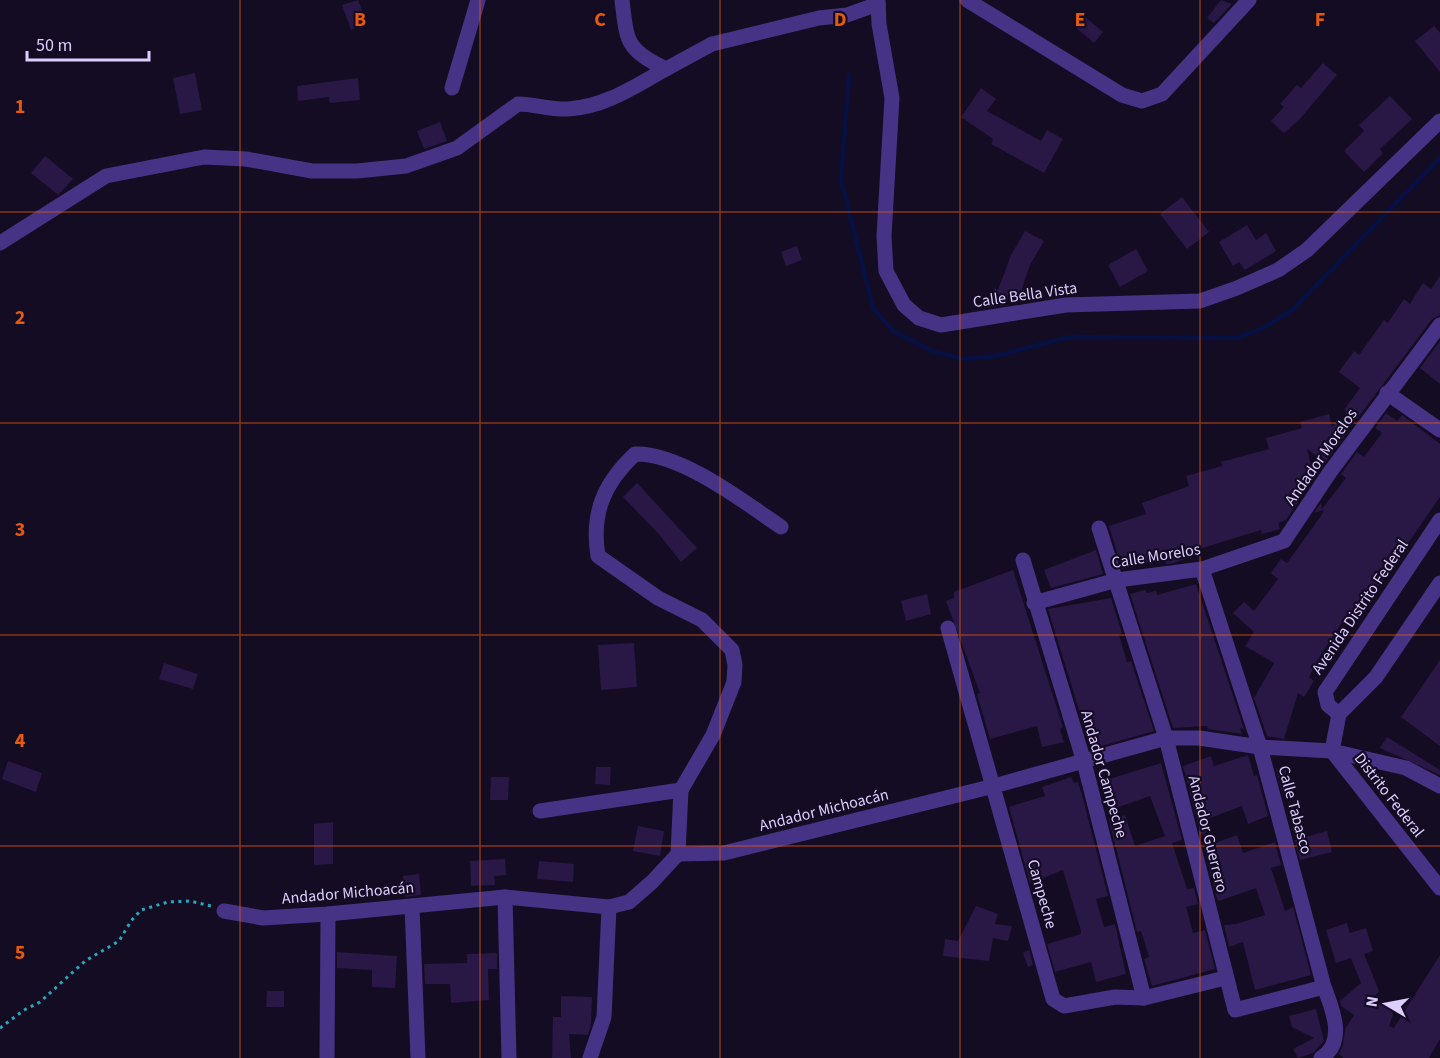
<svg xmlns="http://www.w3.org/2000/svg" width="1440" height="1058" font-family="'Source Sans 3',sans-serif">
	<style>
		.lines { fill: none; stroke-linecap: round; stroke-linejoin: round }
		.stream { stroke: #061042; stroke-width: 4.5 }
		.building { fill: #291745 }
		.path { stroke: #25a9bc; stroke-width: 3; stroke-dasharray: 3 4.5; stroke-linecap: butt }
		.minor { stroke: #463386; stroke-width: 15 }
		.grid { fill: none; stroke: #e8590c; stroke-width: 1.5; stroke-opacity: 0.55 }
		.labels { text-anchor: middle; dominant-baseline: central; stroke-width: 4.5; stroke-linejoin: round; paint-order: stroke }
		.street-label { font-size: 16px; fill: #ddceff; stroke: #140c23 }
		.grid-label { font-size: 20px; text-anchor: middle; font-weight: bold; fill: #e8590c; stroke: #140c23; stroke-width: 4.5; stroke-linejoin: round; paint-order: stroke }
	</style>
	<rect width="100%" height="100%" fill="#140c23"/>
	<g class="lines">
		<polyline class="stream" points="849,75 841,179 873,308 893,331 932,351 964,359 995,356 1069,337 1237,338 1263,328 1292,310 1440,158"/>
	</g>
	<g class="building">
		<polygon points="358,0 367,23 351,30 342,5"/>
		<polygon points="1221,0 1232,4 1214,23 1207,18"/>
		<polygon points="1083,15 1103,32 1094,43 1074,26"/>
		<polygon points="1434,26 1440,33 1440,72 1415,41"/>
		<polygon points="1323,63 1337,75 1299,120 1284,133 1271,121 1284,107 1280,104 1297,85 1301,88"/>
		<polygon points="195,73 202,110 180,114 173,78"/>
		<polygon points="358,78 360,100 330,103 329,97 298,101 297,86"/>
		<polygon points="981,88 996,99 987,111 1041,141 1047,130 1063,139 1044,173 991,144 993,139 961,117"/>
		<polygon points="1390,96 1412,119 1380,149 1383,153 1364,172 1344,151 1364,131 1359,125"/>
		<polygon points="440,122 447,141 424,149 417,131"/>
		<polygon points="45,156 73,179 58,195 31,173"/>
		<polygon points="1182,197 1209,232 1187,249 1160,214"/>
		<polygon points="1247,225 1256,240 1266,233 1276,251 1245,270 1239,262 1233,266 1219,242"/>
		<polygon points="1025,231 1044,241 1030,265 1019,297 1010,294 1006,305 987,308 994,288 998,290 1011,255"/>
		<polygon points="797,246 802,260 786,266 781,252"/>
		<polygon points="1136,249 1148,271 1120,287 1108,265"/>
		<polygon points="1440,276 1440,315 1432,319 1357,419 1344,410 1360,388 1339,372 1354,351 1359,355 1384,320 1388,323 1404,299 1410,304 1423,283 1431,289"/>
		<polygon points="1440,341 1440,384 1420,368"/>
		<polygon points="1386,413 1397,421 1402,415 1440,444 1440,497 1352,624 1344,619 1320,656 1309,677 1314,681 1304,697 1298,693 1284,739 1267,736 1254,698 1274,663 1245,646 1254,632 1233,613 1244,602 1254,611 1278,579 1271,573 1281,559 1287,563 1321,516 1324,510 1314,513 1321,503 1322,509 1346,478 1341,474 1357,452 1364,457 1382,433 1375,428"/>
		<polygon points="1329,414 1332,427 1339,418 1344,438 1325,462 1307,449 1314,478 1286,520 1278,523 1280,529 1262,534 1261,530 1196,550 1197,554 1174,563 1166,564 1164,559 1122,569 1109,526 1146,514 1142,503 1189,486 1186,476 1222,466 1221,462 1269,449 1266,438 1302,428 1300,422"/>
		<polygon points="637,483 697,548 681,562 658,533 623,497"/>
		<polygon points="1096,550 1103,574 1051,588 1044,570"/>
		<polygon points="1013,570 1063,727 1060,729 1064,742 1042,747 1037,726 990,739 977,694 980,693 946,601 954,598 954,592"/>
		<polygon points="1196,584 1244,729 1240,728 1242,734 1208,729 1207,726 1173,728 1130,594 1145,590 1147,593 1156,591 1157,595"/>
		<polygon points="927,594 931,614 906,621 901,601"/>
		<polygon points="1111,598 1122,633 1119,635 1127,662 1131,661 1154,731 1091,749 1048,609"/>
		<polygon points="634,643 637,687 601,690 598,645"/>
		<polygon points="1440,660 1440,746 1401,717"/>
		<polygon points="164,663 198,674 193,689 159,679"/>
		<polygon points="1387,737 1440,770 1440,775 1380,748"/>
		<polygon points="1248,755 1254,776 1257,775 1268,816 1248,824 1242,806 1202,821 1206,833 1201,835 1183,766 1211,756 1214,766"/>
		<polygon points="8,761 42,773 36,792 2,779"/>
		<polygon points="1161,763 1182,840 1172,843 1187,889 1194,888 1198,904 1186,907 1193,933 1205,930 1215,969 1152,986 1144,959 1149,957 1141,931 1137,932 1109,820 1125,815 1135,846 1165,836 1150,796 1113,809 1103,781"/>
		<polygon points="596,767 611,767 610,785 595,784"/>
		<polygon points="1285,768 1290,792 1283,794 1276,770"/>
		<polygon points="491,777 509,777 508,800 490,800"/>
		<polygon points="1071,777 1074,783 1078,782 1082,795 1108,896 1096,899 1104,927 1115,924 1126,974 1096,982 1091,962 1055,972 1047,944 1081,934 1081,931 1063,870 1030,883 1009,807 1045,796 1042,787"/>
		<polygon points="333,822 333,864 314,865 314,824"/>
		<polygon points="638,826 664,831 660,856 633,851"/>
		<polygon points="1327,831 1332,852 1300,860 1295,840"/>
		<polygon points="1237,835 1243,853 1275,842 1281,865 1271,868 1285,911 1293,907 1311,975 1255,990 1243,942 1229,947 1224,925 1236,924 1265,915 1256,888 1219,901 1217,899 1204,847"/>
		<polygon points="505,859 506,875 494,876 495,885 471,886 470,861"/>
		<polygon points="539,861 574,864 573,882 537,879"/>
		<polygon points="419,874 421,895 405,897 403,876"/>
		<polygon points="976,906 998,914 995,924 1012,926 1008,941 993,938 989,961 943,956 945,939 958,941"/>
		<polygon points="1347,923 1350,933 1366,928 1373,951 1364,954 1379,991 1372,999 1389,1002 1393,1015 1389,1026 1394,1028 1440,955 1440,1039 1429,1058 1344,1058 1339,1054 1343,1045 1345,1029 1354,1015 1341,1006 1340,1001 1361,983 1351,958 1336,963 1326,930"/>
		<polygon points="1029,950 1033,965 1028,967 1023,953"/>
		<polygon points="337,952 397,956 395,988 372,987 372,970 337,968"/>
		<polygon points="497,953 497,969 488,969 489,1000 451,1003 450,984 425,984 424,964 467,963 467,954"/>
		<polygon points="267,991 284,991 284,1007 266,1007"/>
		<polygon points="561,996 592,997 591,1024 588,1035 569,1034 571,1058 552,1058 553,1017 561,1017"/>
		<polygon points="1316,1009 1324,1041 1313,1053 1298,1058 1293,1049 1314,1038 1292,1027 1289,1016"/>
	</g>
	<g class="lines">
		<polyline class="path" points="0,1028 24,1010 40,1002 85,961 119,941 131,921 141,910 168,902 190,901 211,906"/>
		<g class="minor">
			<path d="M622,0c5,43 4,49 44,69l46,-25 107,-26 28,-3 31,-11"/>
			<polyline points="878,0 879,24 892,98 884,236 886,271 904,305 919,318 941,325 1066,305 1200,301 1237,288 1278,270 1307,250 1440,121"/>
			<polyline points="967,0 1122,95 1142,101 1162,94 1249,0"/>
			<polyline points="452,88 478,0"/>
			<path d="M0,243l106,-67 98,-19 42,2 66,12h45l49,-5 51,-18 61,-44c17,0 33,6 50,5 37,-2 67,-23 98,-40"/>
			<polyline points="1387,393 1440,430"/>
			<polyline points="1099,528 1166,738 1235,1010 1324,987"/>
			<polyline points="1023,560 1084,762 1144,998"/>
			<path d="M1202,569l58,178 64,240c8,21 23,55 -3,71"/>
			<polyline points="1440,583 1376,677 1339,714 1332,751 1440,888"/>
			<polyline points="1034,603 1117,580 1202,569 1284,541 1330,472 1440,325"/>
			<polyline points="948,628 1053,999 1064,1006 1115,997 1144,998 1225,978"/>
			<polyline points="1339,714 1328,705 1325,692 1440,520"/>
			<polyline points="540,811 681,790"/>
			<path d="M678,854l3,-64 32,-55 21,-53 1,-17 -3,-15 -30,-30 -44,-22 -60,-42c-7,-43 6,-73 37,-102 46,-1 108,47 146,73"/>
			<polyline points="505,897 509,1058"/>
			<polyline points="412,906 418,1058"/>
			<polyline points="224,911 263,918 328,914 505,897 609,907 629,902 652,882 678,854 724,853 994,786 1166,738 1199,738 1260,747 1332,751 1406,768 1440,786"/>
			<polyline points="327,1058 328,914"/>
			<polyline points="590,1058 604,1017 609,907"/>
		</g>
	</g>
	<path class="grid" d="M240,0v1058M480,0v1058M720,0v1058M960,0v1058M1200,0v1058M0,212h1440M0,423h1440M0,635h1440M0,846h1440"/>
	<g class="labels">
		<g class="street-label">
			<text transform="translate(1025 295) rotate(-8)">Calle Bella Vista</text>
			<text transform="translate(1321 457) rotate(-55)">Andador Morelos</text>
			<text transform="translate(1156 556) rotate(-9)">Calle Morelos</text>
			<text transform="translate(1360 607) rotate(-56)">Avenida Distrito Federal</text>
			<text transform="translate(1104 774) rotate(74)">Andador Campeche</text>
			<text transform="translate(1389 795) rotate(52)">Distrito Federal</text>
			<text transform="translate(824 810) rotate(-14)">Andador Michoacán</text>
			<text transform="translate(1295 810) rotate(75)">Calle Tabasco</text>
			<text transform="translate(1208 834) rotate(76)">Andador Guerrero</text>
			<text transform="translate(348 893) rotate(-5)">Andador Michoacán</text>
			<text transform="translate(1042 894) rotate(74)">Campeche</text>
		</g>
	</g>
	<g class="grid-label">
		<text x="360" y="26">B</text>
		<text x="600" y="26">C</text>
		<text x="840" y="26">D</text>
		<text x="1080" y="26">E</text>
		<text x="1320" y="26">F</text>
		<text x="20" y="113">1</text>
		<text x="20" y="324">2</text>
		<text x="20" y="536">3</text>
		<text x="20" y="747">4</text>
		<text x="20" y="959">5</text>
	</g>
	<g transform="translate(1386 1004) rotate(280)" stroke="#140c23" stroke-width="4.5" paint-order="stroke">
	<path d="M0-4.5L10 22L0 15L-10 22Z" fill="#ddceff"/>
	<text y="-9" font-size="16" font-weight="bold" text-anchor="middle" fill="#ddceff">N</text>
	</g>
	<path d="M27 51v9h122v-9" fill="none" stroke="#ddceff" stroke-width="3"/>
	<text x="36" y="51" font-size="18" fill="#ddceff" stroke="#140c23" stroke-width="4.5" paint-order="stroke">50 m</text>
</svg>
